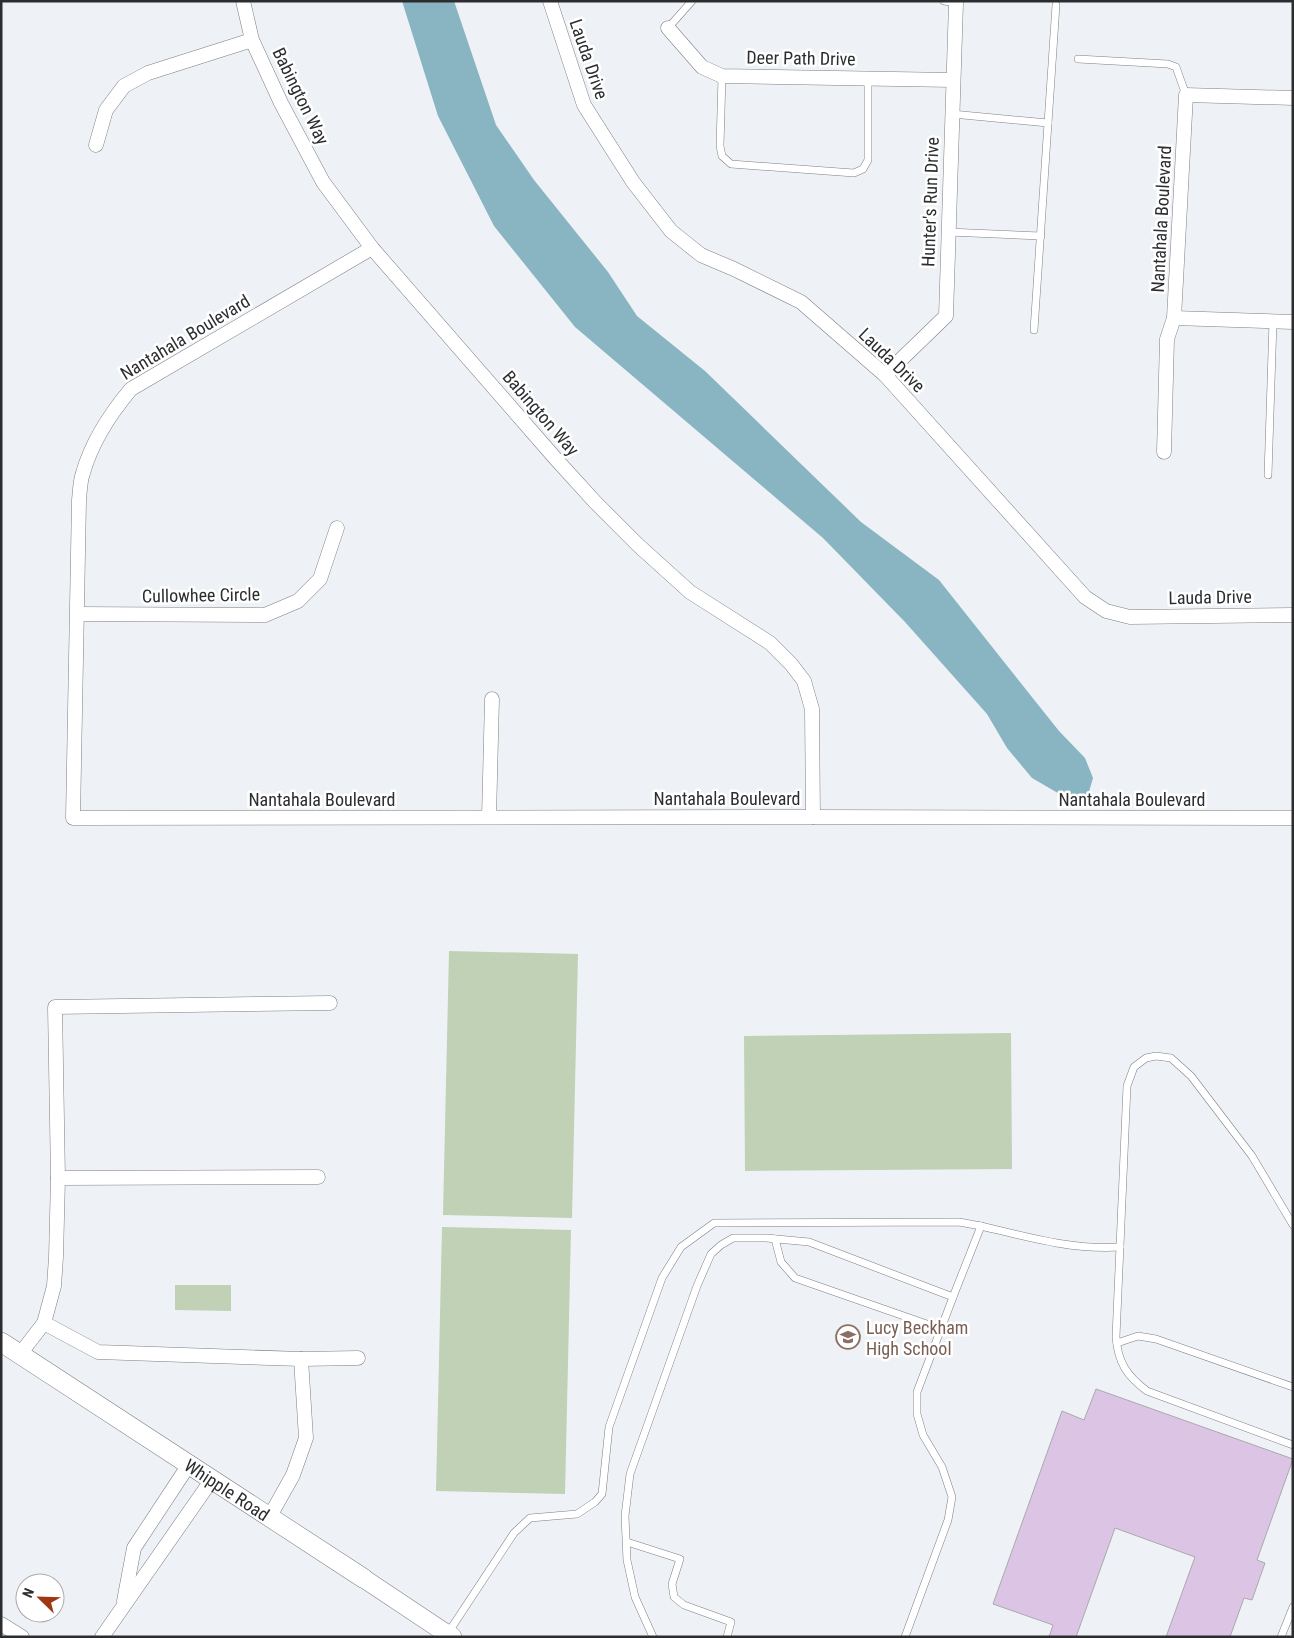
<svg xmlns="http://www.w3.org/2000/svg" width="1294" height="1638" font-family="'Roboto Condensed',sans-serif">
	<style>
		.green { fill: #c0d1b5 }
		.water { fill: #89b4c1 }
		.building { fill: #dcc5e4; stroke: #aba8ac }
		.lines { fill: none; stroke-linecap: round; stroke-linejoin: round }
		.service-casing { stroke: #7c7f84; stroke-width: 8 }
		.minor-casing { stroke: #7c7f84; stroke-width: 15 }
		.tertiary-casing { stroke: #7c7f84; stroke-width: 19 }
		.secondary-casing { stroke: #7c7f84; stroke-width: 20 }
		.service { stroke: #fff; stroke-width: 7 }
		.minor { stroke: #fff; stroke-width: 14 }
		.tertiary { stroke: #fff; stroke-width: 18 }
		.secondary { stroke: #fff; stroke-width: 19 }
		.labels { text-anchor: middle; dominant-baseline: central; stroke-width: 5; stroke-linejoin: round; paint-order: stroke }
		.street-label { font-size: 18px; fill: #2c2d2f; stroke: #fff }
		.education-label { font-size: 18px; fill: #785e54; stroke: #fff; text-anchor: start }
	</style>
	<rect width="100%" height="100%" fill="#eef2f6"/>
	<g class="green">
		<polygon points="449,951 578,954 572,1218 443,1215"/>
		<polygon points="1011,1033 1012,1169 745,1171 744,1036"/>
		<polygon points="442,1227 571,1230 565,1494 436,1491"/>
		<polygon points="175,1285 231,1285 231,1311 175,1310"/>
	</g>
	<polygon class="water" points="402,1 454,1 496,125 534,180 608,272 637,316 705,371 861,522 939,580 1059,731 1085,758 1093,778 1088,795 1063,796 1032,778 1007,748 987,714 905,622 823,538 575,327 494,226 438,116"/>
	<polygon class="building" points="1096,1389 1293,1459 1257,1560 1265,1563 1252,1600 1244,1598 1230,1637 1166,1637 1195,1557 1115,1528 1076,1637 1049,1637 1053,1625 993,1604 1062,1411 1084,1420"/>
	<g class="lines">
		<g class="service-casing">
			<g id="service">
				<polyline points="944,1 956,3"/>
				<polyline points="668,28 692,1"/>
				<polyline points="1078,59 1168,64 1176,67 1186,95"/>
				<polyline points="722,76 720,146 722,156 731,164 854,173 863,169 868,160 868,79"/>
				<polyline points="952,114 1048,123"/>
				<polyline points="948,232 1041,236"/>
				<polyline points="1034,330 1056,5"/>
				<polyline points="1268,475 1273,321"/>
				<path d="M1293,1225l-41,-69 -61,-80 -20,-18 -15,-2 -10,2 -12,9 -7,19 -11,251c2,26 11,39 31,54l146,54"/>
				<polyline points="775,1239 781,1262 795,1278 941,1329"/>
				<path d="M953,1297l28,-71c46,11 91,24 139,21"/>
				<polyline points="1117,1343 1138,1336 1156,1339 1293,1387"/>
				<polyline points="627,1542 680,1559 672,1584 674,1597 684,1605 731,1622 727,1637"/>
				<polyline points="448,1633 514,1533 530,1518 577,1514 595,1502 602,1494 609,1427 662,1278 681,1247 714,1223 959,1222 981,1226"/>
				<polyline points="653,1637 635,1597 627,1560 625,1516 630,1474 697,1286 711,1254 721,1245 733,1238 766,1238 809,1242 953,1297 917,1392 917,1414 923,1435 942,1467 952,1497 948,1520 905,1637"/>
				<polyline points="1281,1637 1293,1607"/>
			</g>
		</g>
		<g class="minor-casing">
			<g id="minor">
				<polyline points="243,1 252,40 281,103 323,182 372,248 555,458 595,502 638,545 690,592 770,643 791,664 804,681 812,709 813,817"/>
				<polyline points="550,1 584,105 633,182 671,231 701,255 734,269 801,302 885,375 1085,597 1106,611 1130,617 1293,615"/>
				<polyline points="668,28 702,67 722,76 953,80"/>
				<polyline points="96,145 106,110 124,86 148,73 252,40"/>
				<path d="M372,248l-241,141c-21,25 -39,52 -48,84 -3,8 -3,18 -4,27l-6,318 740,-1 480,1"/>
				<polyline points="1174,318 1293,322"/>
				<polyline points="885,375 946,316 956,3"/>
				<polyline points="1164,452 1167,339 1174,318 1186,95 1293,98"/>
				<polyline points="78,614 265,615 298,601 320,579 337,528"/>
				<polyline points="489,817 492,699"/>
				<polyline points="58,1178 318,1177"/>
				<polyline points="44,1323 54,1286 56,1257 58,1178 55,1007 330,1003"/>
				<polyline points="20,1354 44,1323 98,1352 301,1359 358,1358"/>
				<polyline points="270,1516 293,1475 306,1438 301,1359"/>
				<polyline points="124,1601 134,1548 190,1463"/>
				<polyline points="1,1624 22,1637"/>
				<polyline points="102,1637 213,1478"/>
			</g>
		</g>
		<g class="tertiary-casing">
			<polyline id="tertiary" points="363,1578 447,1634"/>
		</g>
		<g class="secondary-casing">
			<g id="secondary">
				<path id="s1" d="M1,1342l362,236"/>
				<polyline points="447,1634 452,1637"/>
			</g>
		</g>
		<use href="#service" class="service"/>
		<use href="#minor" class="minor"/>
		<use href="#tertiary" class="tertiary"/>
		<use href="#secondary" class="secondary"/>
	</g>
	<defs>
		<g id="school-ring" transform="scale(1.25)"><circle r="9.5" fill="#fff" stroke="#8d6e63" stroke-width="1.5"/><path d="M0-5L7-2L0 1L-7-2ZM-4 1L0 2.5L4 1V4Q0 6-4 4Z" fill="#8d6e63"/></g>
	</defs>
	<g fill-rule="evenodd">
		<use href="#school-ring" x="848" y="1337"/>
	</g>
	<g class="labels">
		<g class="street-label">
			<text transform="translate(801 58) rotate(1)">Deer Path Drive</text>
			<text transform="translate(589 59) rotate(71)">Lauda Drive</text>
			<text transform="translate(301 96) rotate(64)">Babington Way</text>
			<text transform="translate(930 202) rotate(-88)">Hunter's Run Drive</text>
			<text transform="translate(1161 219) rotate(-87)">Nantahala Boulevard</text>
			<text transform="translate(185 337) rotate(-31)">Nantahala Boulevard</text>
			<text transform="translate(892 360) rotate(44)">Lauda Drive</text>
			<text transform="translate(541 413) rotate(49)">Babington Way</text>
			<text transform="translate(201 595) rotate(-1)">Cullowhee Circle</text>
			<text transform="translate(1210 597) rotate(-1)">Lauda Drive</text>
			<text x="727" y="798">Nantahala Boulevard</text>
			<text x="322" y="799">Nantahala Boulevard</text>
			<text x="1132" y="799">Nantahala Boulevard</text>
			<text stroke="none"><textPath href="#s1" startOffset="270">Whipple Road</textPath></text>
		</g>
		<g class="education-label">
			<text x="866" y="1327">Lucy Beckham<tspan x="866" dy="21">High School</tspan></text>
		</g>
	</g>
	<rect width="1294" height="1638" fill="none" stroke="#2c2d2f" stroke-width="5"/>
	<g transform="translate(40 1598) rotate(293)"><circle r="24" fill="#ffffff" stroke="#ababac"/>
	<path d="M0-4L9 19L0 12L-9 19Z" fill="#9e3714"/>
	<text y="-8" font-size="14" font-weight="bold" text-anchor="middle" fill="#2c2d2f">N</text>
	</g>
</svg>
